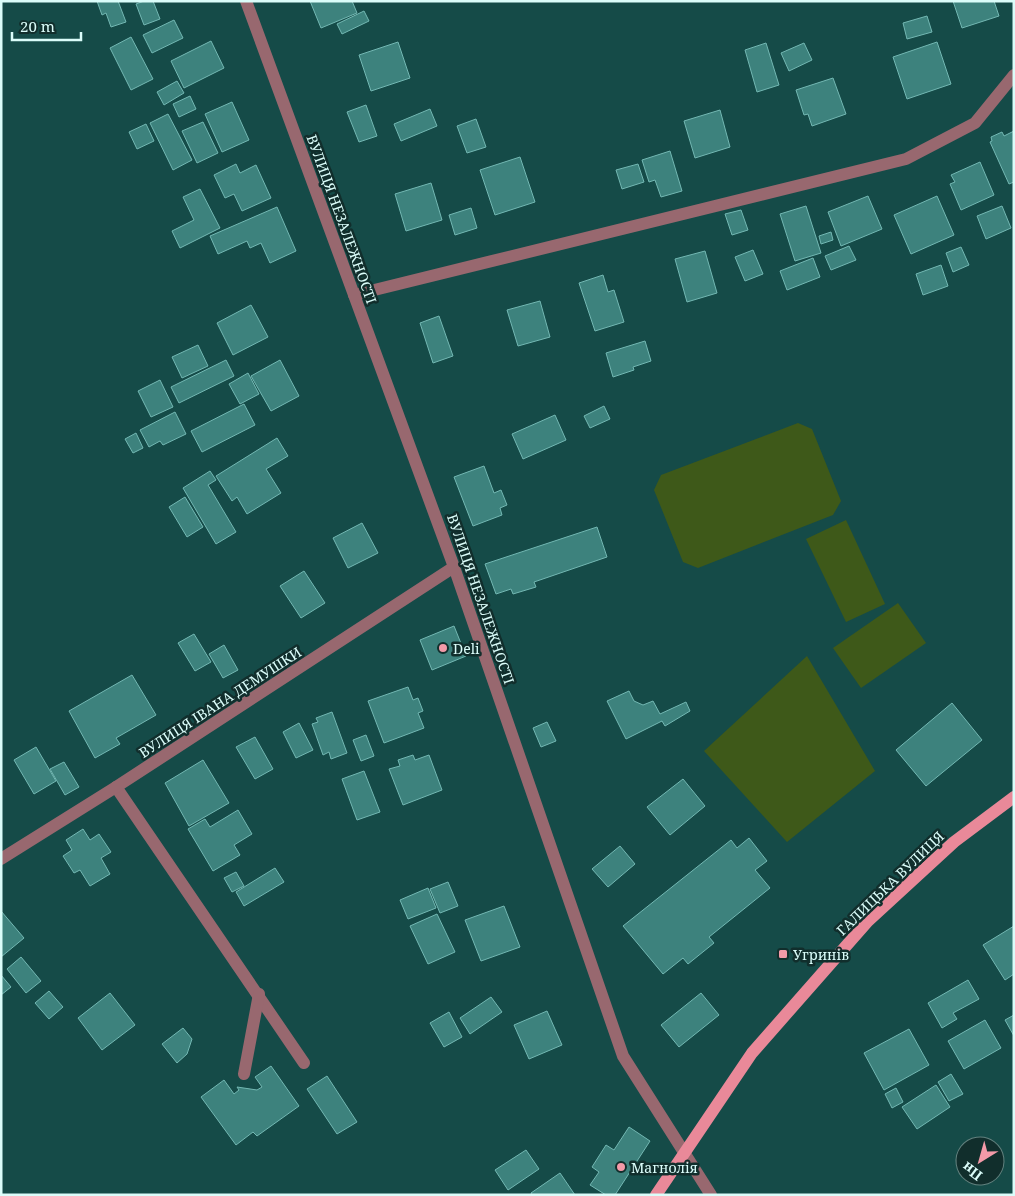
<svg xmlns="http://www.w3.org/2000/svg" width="1015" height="1196" font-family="'Noto Serif',serif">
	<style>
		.green { fill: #3e5919 }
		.building { fill: #3d827d; stroke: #73b8b3 }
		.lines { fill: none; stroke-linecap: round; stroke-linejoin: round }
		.service { stroke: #98686f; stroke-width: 12 }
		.minor { stroke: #98686f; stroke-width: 12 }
		.tertiary { stroke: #98686f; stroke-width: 12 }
		.primary { stroke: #e98999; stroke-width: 12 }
		.poi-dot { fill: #f39aa8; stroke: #112e2c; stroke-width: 2 }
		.labels { text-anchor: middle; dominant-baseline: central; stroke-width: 5; stroke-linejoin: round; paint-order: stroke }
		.street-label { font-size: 14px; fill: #dbfdfa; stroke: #112e2c }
		.poi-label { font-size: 14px; fill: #dbfdfa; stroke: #112e2c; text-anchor: start }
	</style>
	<rect width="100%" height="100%" fill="#154b48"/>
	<g class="green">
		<polygon points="798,423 812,429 841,501 833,515 698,568 683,562 654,490 661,475"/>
		<polygon points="846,520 885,604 846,622 806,539"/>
		<polygon points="898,603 926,643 861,688 833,648"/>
		<polygon points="807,656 875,771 787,842 704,751"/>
	</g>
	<g class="building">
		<polygon points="97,1 118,1 126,22 111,27 106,13 102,15"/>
		<polygon points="144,1 153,1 160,19 144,25 136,4"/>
		<polygon points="310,1 352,1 357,13 321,28"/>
		<polygon points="953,1 994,1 999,16 962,28"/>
		<polygon points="364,11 369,21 342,34 337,24"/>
		<polygon points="927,16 932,32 907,39 903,23"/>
		<polygon points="174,20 183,38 152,53 143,35"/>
		<polygon points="131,37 153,79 131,90 110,48"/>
		<polygon points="211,41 224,68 184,88 171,61"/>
		<polygon points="398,42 410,78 371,91 359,55"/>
		<polygon points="937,42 951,84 907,99 893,57"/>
		<polygon points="766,43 779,85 757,92 745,50"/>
		<polygon points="804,43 812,60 789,71 781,53"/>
		<polygon points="833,78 846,114 812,126 808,114 804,115 796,90"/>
		<polygon points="177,81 184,93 164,105 157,92"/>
		<polygon points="190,96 196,109 179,117 173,104"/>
		<polygon points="232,102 249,140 222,152 205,114"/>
		<polygon points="366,105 377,136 359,142 347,112"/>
		<polygon points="430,109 437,126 401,141 394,124"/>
		<polygon points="720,110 730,147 695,158 684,121"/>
		<polygon points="168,114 192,160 173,170 150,123"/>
		<polygon points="476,119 486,147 467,153 457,126"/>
		<polygon points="203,122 218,153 197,163 182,131"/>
		<polygon points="146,124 154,141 137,149 129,132"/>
		<polygon points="1014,131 1014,182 1009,184 990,142 992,141 991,137 1002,132 1004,136"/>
		<polygon points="670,151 682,191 661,197 655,180 649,182 642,160"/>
		<polygon points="520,157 535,202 495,215 480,170"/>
		<polygon points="980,162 994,195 961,210 950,184 955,182 951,175"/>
		<polygon points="236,164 240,173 256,165 271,198 242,211 234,194 225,198 214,175"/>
		<polygon points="638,164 644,182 622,189 616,170"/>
		<polygon points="431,183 442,220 406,231 395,194"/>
		<polygon points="200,189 220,228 180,248 172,231 194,220 183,197"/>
		<polygon points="868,196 882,229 841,246 828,212"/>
		<polygon points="937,196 954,235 911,254 894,215"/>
		<polygon points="806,206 821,253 795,261 780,214"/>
		<polygon points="1002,206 1011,228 986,239 977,216"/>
		<polygon points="277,207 296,251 270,263 261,243 250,248 247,241 218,254 210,236"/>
		<polygon points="471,208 477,228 455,235 449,215"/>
		<polygon points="741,210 748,230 732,235 725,214"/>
		<polygon points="831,232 833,240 821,244 819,236"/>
		<polygon points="849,246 856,260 831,270 825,256"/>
		<polygon points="961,247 969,265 953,272 946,253"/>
		<polygon points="753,250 763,274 745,281 735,257"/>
		<polygon points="705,251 717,293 687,302 675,259"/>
		<polygon points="813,258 820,277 787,290 780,271"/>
		<polygon points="941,265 948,286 923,295 916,274"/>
		<polygon points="603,275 608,292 614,290 624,322 595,331 579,283"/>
		<polygon points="540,301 550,337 518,346 507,310"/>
		<polygon points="251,305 268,337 233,355 217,323"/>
		<polygon points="439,316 453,356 433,363 420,323"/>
		<polygon points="645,341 651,361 633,367 634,370 613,377 606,353"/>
		<polygon points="198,345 208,366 182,378 172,357"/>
		<polygon points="226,360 234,376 179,403 171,387"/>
		<polygon points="280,360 299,396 271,411 251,376"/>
		<polygon points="248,373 259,394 240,404 229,384"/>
		<polygon points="160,380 173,407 151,417 138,391"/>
		<polygon points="244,404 255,425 202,452 191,431"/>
		<polygon points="604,406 610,419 590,428 584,416"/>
		<polygon points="175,412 186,434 163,445 160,441 149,447 140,430"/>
		<polygon points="555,415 566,440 523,459 512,434"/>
		<polygon points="136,433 143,448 133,453 125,439"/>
		<polygon points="277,438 288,456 266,469 281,493 247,514 237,497 232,501 216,476"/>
		<polygon points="484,466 494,493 501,490 507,505 500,508 502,515 473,526 454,477"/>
		<polygon points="210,471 216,480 208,485 236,532 216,544 183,488"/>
		<polygon points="185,497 203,527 187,537 169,507"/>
		<polygon points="362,523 378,553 348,568 333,538"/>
		<polygon points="597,527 607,557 534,582 536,587 513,594 511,589 496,594 485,564"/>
		<polygon points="304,571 325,603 301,618 280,586"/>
		<polygon points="454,626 466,656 432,670 420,640"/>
		<polygon points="194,634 211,662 195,671 178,643"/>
		<polygon points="224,645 238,670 223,678 209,654"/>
		<polygon points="132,675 156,715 116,738 120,744 95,758 69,711"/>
		<polygon points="408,687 413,700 418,698 423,711 418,713 424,728 384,743 368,701"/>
		<polygon points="629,691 634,701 643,705 653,701 660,714 686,702 690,711 665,726 662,721 626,739 607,701"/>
		<polygon points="952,703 982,740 926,786 896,750"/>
		<polygon points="332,712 347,753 331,759 329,752 323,755 312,724 318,722 316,718"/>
		<polygon points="547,722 556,741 541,747 533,728"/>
		<polygon points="299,723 313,750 296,758 283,732"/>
		<polygon points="366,735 374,756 361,761 353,740"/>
		<polygon points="255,737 273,769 255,779 236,747"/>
		<polygon points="36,747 56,781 34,794 14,760"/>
		<polygon points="413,755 415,760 429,755 442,790 403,805 389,769 400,766 398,760"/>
		<polygon points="203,760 229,803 189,826 165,783"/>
		<polygon points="64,762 79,787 65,795 50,769"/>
		<polygon points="364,771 380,812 357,820 342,779"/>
		<polygon points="683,779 705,806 670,835 647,807"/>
		<polygon points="238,810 252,834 234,845 240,855 213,871 188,829 205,819 210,827"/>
		<polygon points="83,829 90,840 99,834 111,852 101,858 110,874 90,886 80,870 74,873 63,856 72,850 66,840"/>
		<polygon points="749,838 767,861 755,870 770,888 709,937 714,943 688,964 683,958 663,974 623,926 731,840 737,848"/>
		<polygon points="620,846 635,864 608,887 592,869"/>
		<polygon points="275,868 284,882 244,906 236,892"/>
		<polygon points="236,872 244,886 232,892 224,878"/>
		<polygon points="448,882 458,906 440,913 430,889"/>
		<polygon points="428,888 436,908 408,919 400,900"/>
		<polygon points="504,906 520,947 481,961 465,920"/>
		<polygon points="1,911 24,938 1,957"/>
		<polygon points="437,914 455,952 428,964 410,926"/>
		<polygon points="1014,926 1014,974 1005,980 983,945"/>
		<polygon points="21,957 41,981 26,993 7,969"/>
		<polygon points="1,975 11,987 1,995"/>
		<polygon points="968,980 979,999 953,1013 957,1019 942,1028 928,1003"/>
		<polygon points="49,991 63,1007 49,1019 35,1003"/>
		<polygon points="110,993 135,1025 102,1050 78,1018"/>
		<polygon points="701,993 719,1015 679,1047 661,1025"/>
		<polygon points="491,997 502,1012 470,1034 460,1018"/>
		<polygon points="547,1011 562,1045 529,1059 514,1025"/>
		<polygon points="449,1012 462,1037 444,1047 430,1023"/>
		<polygon points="1014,1015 1014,1036 1005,1020"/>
		<polygon points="985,1020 1001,1048 964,1069 948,1041"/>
		<polygon points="183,1028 192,1039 187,1054 177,1063 162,1044"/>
		<polygon points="909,1029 929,1065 884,1090 864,1053"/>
		<polygon points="271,1066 299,1106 257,1136 253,1132 236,1145 201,1097 224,1080 234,1094 239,1090 237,1087 257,1090 262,1087 255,1077"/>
		<polygon points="951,1074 963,1094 949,1101 938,1082"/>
		<polygon points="327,1076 357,1122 337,1134 307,1089"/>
		<polygon points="936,1085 950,1107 917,1129 902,1107"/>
		<polygon points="896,1088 903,1102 892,1108 885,1094"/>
		<polygon points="629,1127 650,1141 615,1195 606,1195 590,1185 599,1172 592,1167 606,1145 614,1150"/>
		<polygon points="526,1150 539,1169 508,1190 495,1170"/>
		<polygon points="560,1173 575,1195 532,1195 531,1193"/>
	</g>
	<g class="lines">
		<g class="service">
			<polyline points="116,787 304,1063"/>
			<polyline points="244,1074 259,994"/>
		</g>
		<g class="minor">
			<polyline points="354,295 906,159 975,123 1014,75"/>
			<polyline points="1,859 116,787 454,567"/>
		</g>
		<polyline class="tertiary" points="246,1 454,567 623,1056 711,1195"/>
		<polyline class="primary" points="656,1195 752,1053 868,921 954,842 1014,797"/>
	</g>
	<g class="poi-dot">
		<circle cx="443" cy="648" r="5"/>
		<rect x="778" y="949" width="10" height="10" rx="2.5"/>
		<circle cx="621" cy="1167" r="5"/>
	</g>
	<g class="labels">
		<g class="street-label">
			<text transform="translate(342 219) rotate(70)">ВУЛИЦЯ НЕЗАЛЕЖНОСТІ</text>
			<text transform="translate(481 599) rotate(71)">ВУЛИЦЯ НЕЗАЛЕЖНОСТІ</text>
			<text transform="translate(220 702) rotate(-33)">ВУЛИЦЯ ІВАНА ДЕМУШКИ</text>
			<text transform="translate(890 883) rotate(-44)">ГАЛИЦЬКА ВУЛИЦЯ</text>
		</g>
		<g class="poi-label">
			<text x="453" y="648">Deli</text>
			<text x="793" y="954">Угринів</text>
			<text x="631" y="1167">Магнолія</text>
		</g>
	</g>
	<rect width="1015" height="1196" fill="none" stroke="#dbfdfa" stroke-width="5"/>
	<g transform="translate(980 1161) rotate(217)"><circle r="24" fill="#112e2c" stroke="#62817e"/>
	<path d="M0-4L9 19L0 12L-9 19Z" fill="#f39aa8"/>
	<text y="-8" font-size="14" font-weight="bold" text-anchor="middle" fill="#dbfdfa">Пн</text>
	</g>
	<path d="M12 32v8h69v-8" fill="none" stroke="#dbfdfa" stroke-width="2.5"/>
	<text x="20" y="32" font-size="15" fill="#dbfdfa" stroke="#112e2c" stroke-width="4" paint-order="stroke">20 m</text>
</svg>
